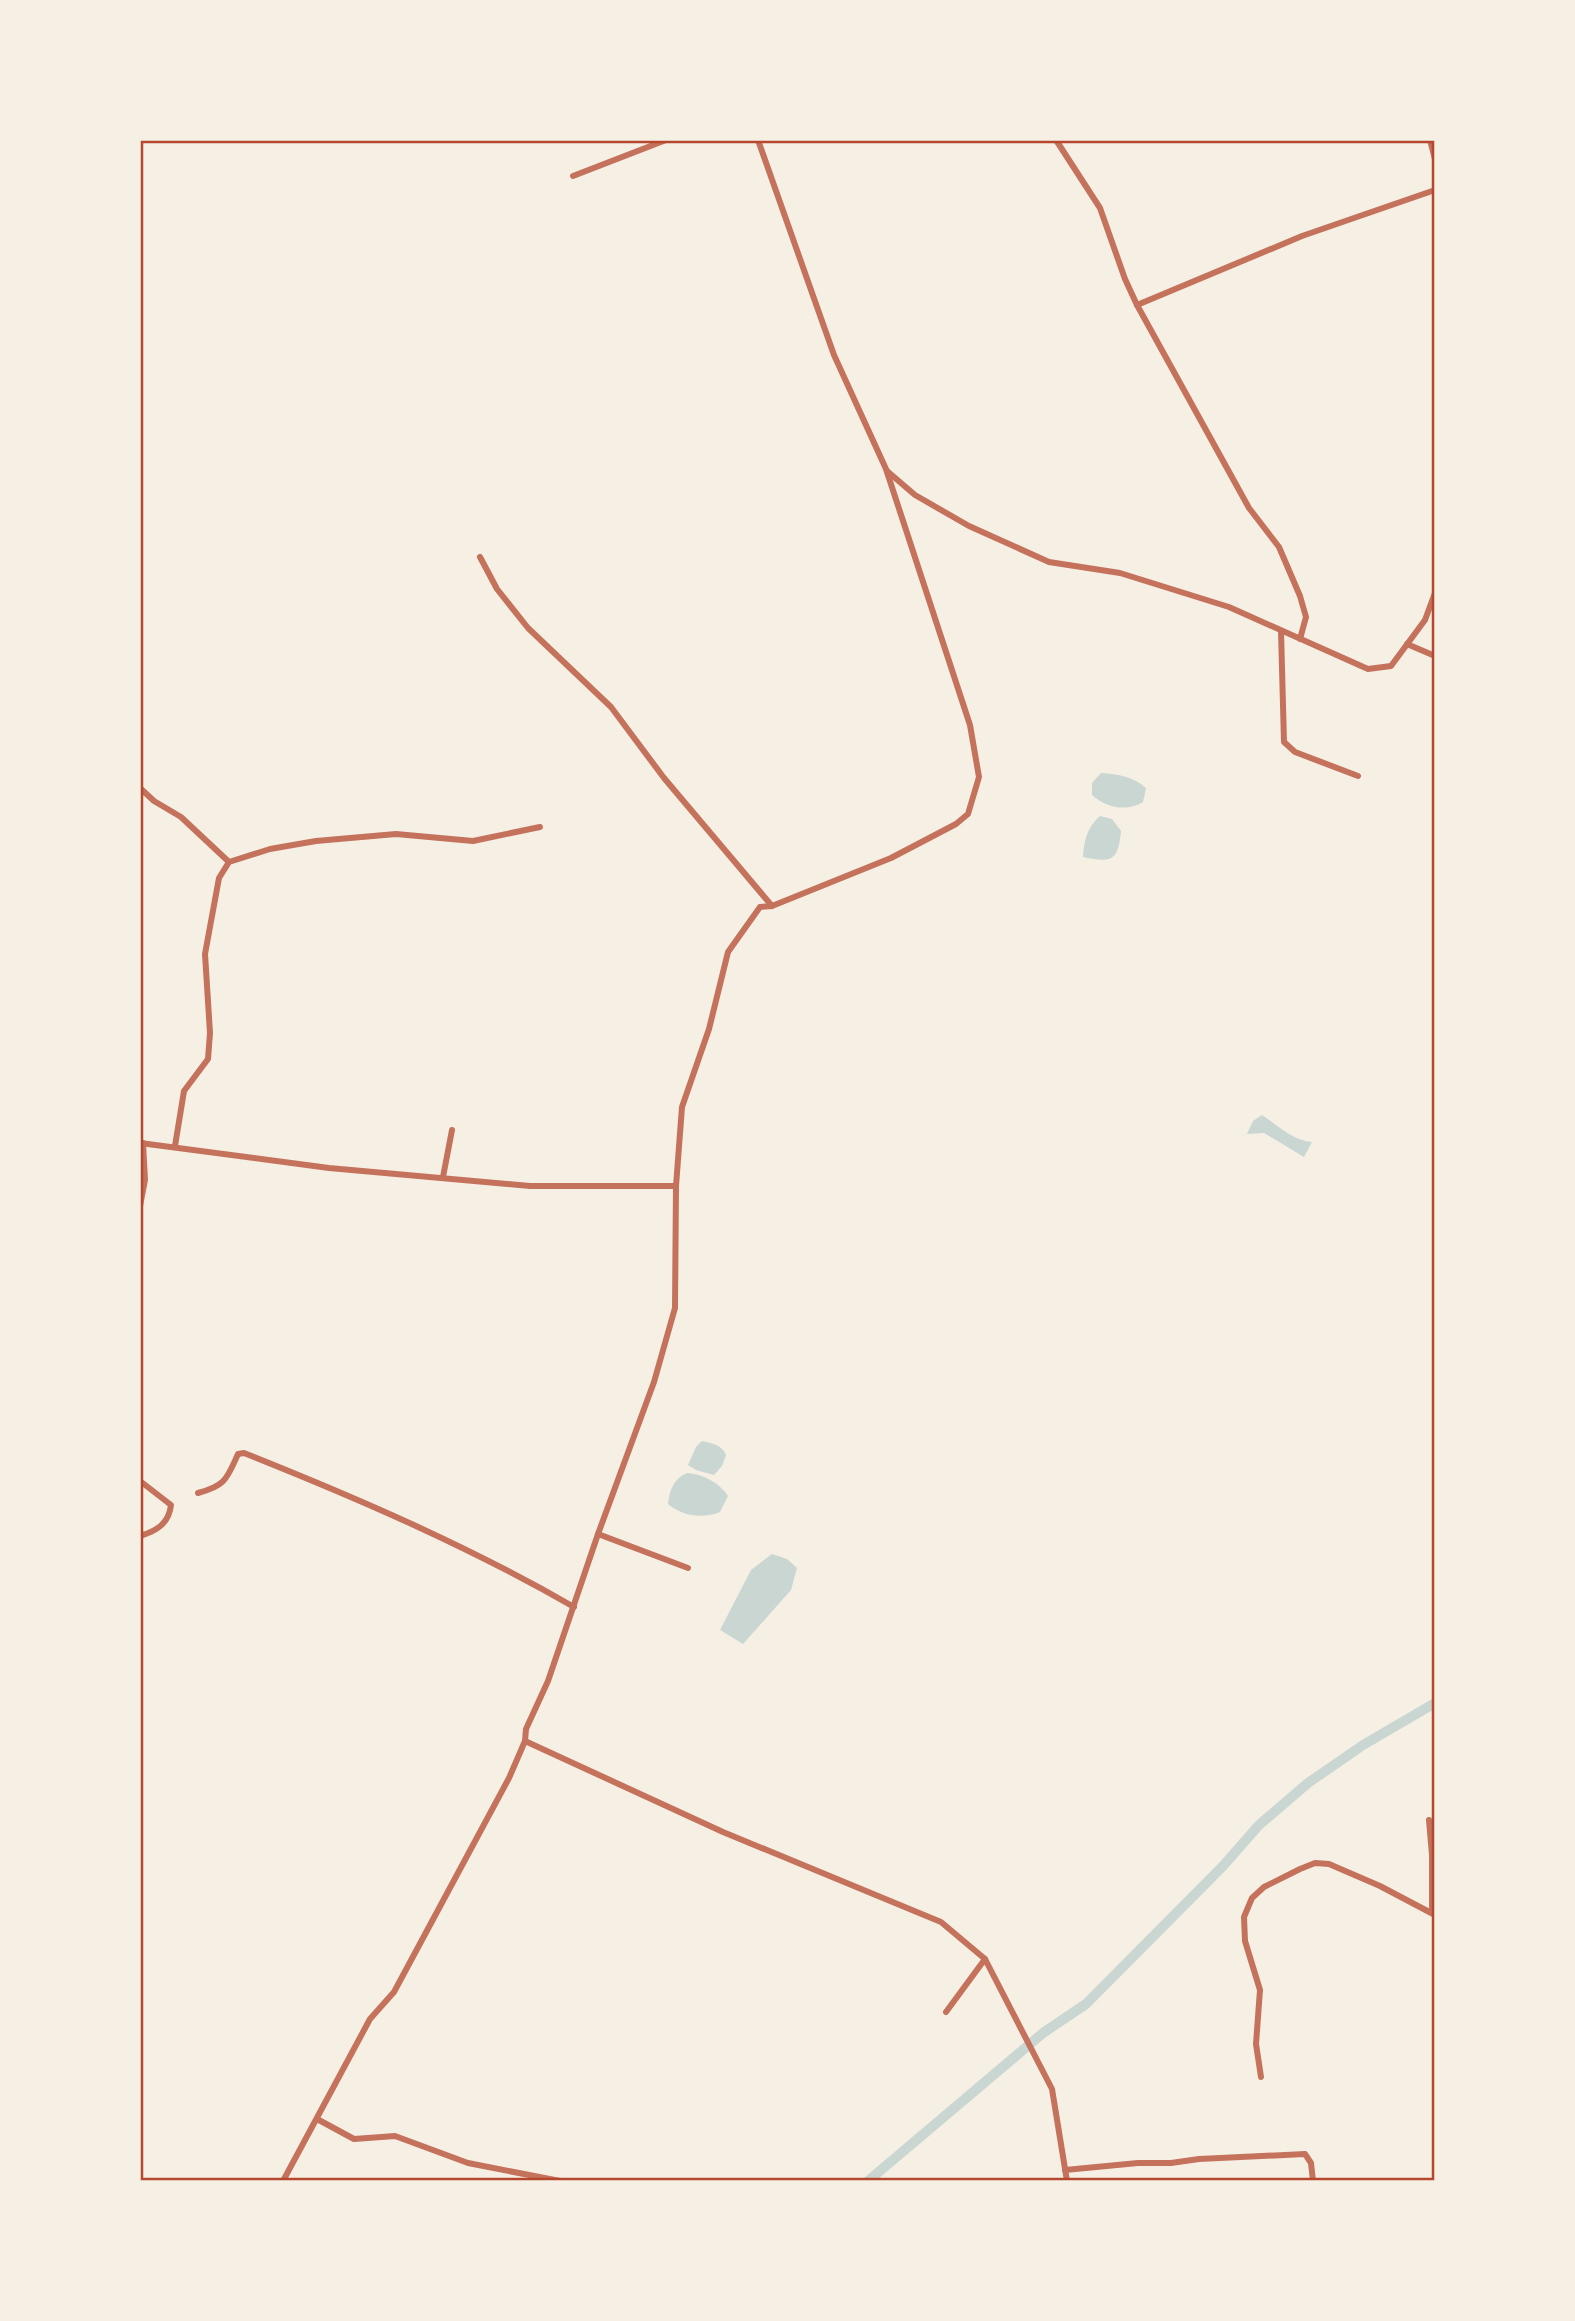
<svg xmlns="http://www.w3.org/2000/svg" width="1575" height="2321" font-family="'Open Sans',sans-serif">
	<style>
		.water { fill: #c9d6d2 }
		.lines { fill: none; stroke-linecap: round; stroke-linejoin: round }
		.canal { stroke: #c9d6d2; stroke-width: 10 }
		.minor { stroke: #c5725c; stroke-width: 6 }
		.neatline { fill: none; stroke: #b5482f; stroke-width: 2.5 }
	</style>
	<rect width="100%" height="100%" fill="#f6efe4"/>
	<g class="water">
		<path d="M1101,773c17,1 33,4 45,15l-3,14c-16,10 -37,6 -51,-7v-12z"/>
		<path d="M1100,816l12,3 9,12c-3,30 -9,32 -38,26 1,-17 4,-29 17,-41z"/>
		<path d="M1262,1115c17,11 29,25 50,27l-8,15 -40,-24 -17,1 6,-13z"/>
		<path d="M702,1441c10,2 20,4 24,14l-4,11 -8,9 -18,-5 -8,-5 8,-18z"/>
		<path d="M687,1473c15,1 32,9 41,23l-8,16c-18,7 -38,4 -52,-8 1,-13 6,-26 19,-31z"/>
		<polygon points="772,1554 787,1559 797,1568 791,1590 743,1644 720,1630 751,1570"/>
	</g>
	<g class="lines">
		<polyline class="canal" points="868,2181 1043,2033 1086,2004 1223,1866 1259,1825 1308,1783 1363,1745 1435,1703"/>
		<g class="minor">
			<polyline points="1056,140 1100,208 1125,279 1137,305 1249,508 1279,547 1300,596 1306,617 1300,639"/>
			<polyline points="1430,140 1435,159"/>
			<polyline points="573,176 666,140"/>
			<polyline points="1137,305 1302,236 1435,190"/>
			<polyline points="887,471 915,495 969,526 1049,562 1120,573 1229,607 1368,669 1391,666 1425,620 1435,593"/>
			<polyline points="480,557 497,589 528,628 611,707 664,778 772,906"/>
			<polyline points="1281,631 1284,742 1295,752 1358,776"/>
			<polyline points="1407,644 1435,656"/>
			<polyline points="140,788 154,801 181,817 229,862"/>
			<polyline points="140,1143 329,1168 530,1186 676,1186"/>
			<polyline points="175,1146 184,1091 208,1059 210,1033 205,954 219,878 229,862 270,849 316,841 396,834 473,841 540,827"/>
			<polyline points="443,1177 452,1130"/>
			<polyline points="140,1206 145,1180 143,1143"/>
			<path d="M140,1481l31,24c-2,18 -14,26 -31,31"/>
			<path d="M198,1493c28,-7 29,-15 40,-39l6,-1c113,45 224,93 330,154"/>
			<polyline points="598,1534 688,1568"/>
			<polyline points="525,1741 723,1832 941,1922 985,1959 1052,2089 1067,2181"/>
			<polyline points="1429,1820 1432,1855 1432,1913"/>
			<polyline points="946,2012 985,1959"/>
			<polyline points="1261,2077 1256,2044 1260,1990 1245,1941 1244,1917 1252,1898 1264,1887 1300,1869 1315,1863 1329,1864 1380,1886 1435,1915"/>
			<polyline points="317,2119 354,2139 395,2136 468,2163 560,2181"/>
			<polyline points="1065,2170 1138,2163 1171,2163 1199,2159 1305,2154 1311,2163 1313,2181"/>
			<polyline points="283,2181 370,2019 394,1992 509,1778 525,1741 526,1729 548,1681 598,1534 654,1382 675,1308 676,1186 682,1107 709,1029 728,952 760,907 772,906 891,858 956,824 968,814 979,777 970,725 886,469 834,355 758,140"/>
		</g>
	</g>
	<rect width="1575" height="2321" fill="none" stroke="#f6efe4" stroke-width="284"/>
	<rect x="142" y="142" width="1291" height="2037" class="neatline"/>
</svg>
